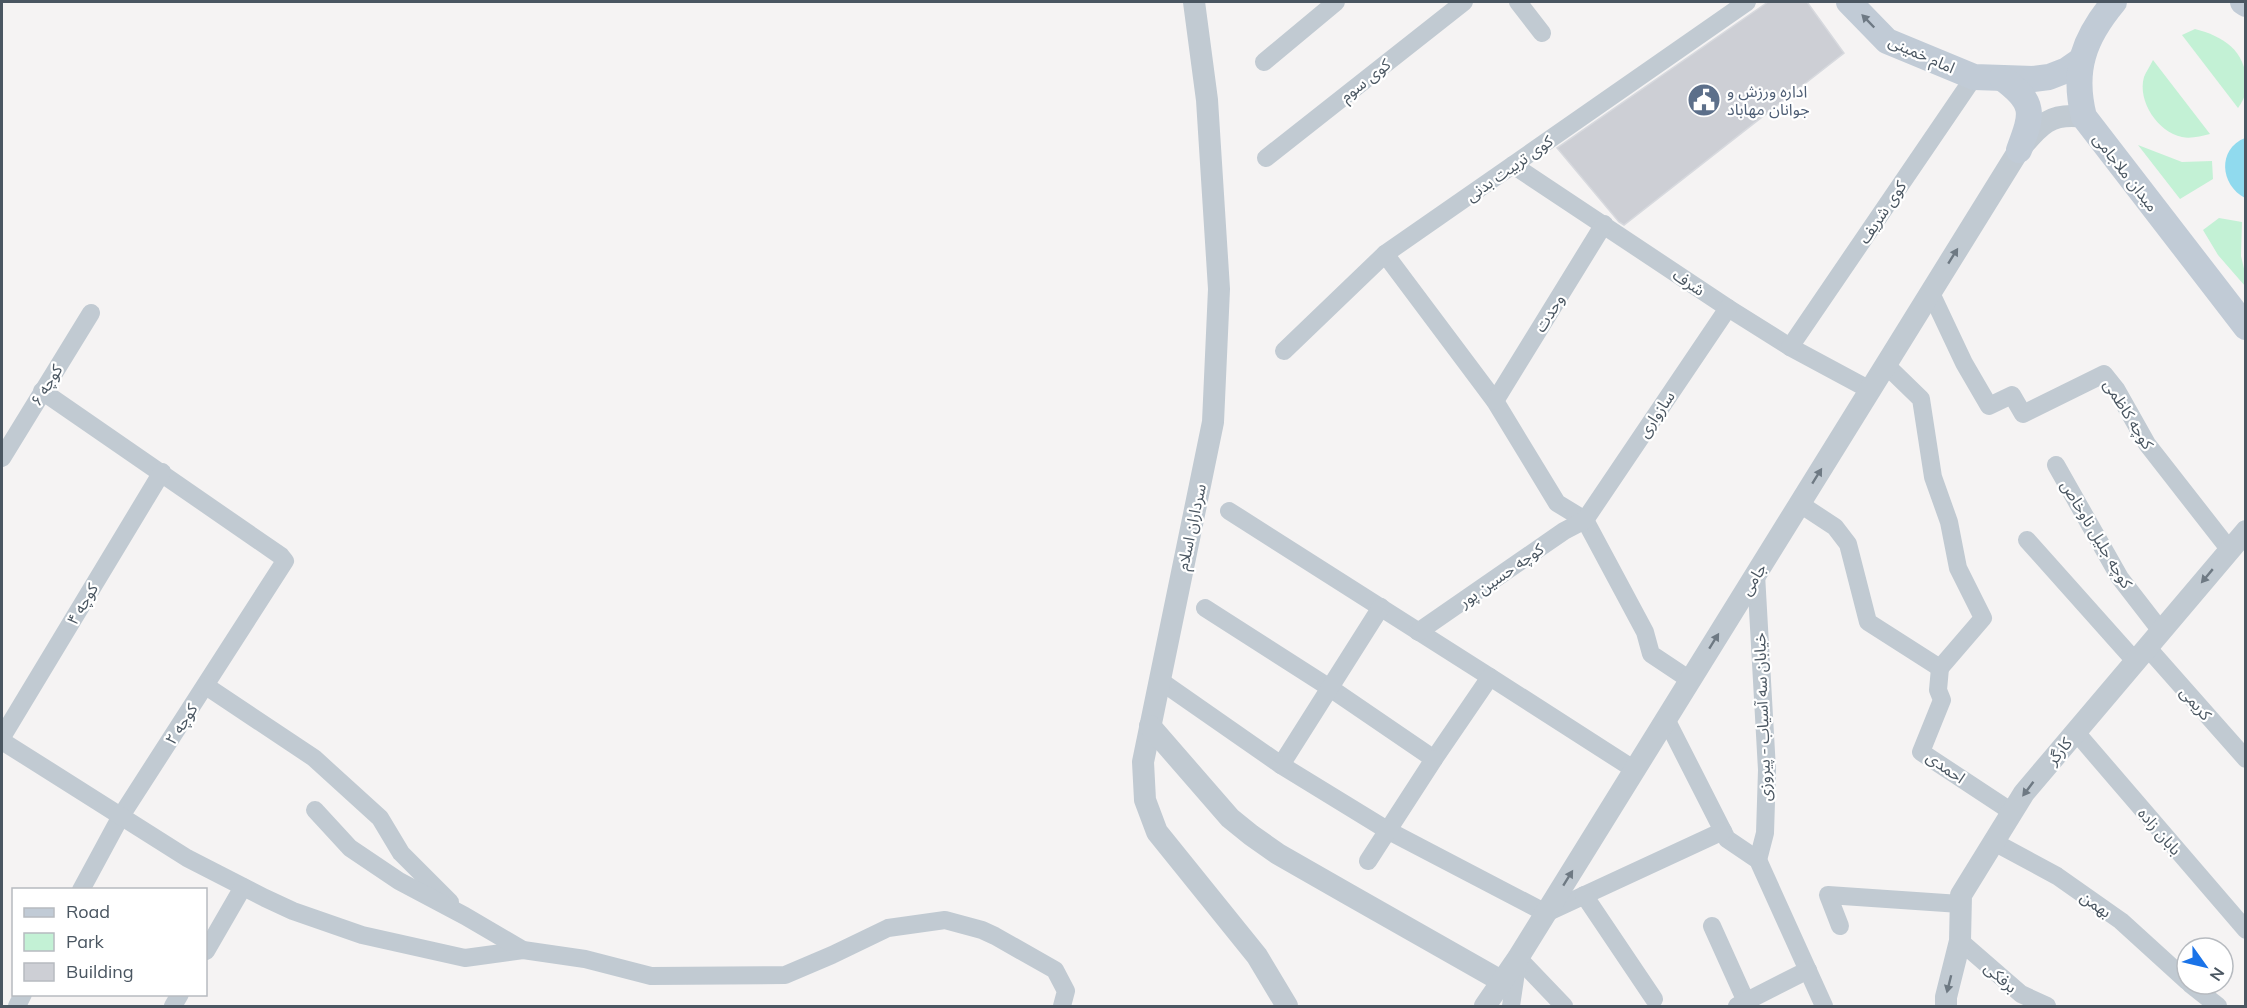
<svg xmlns="http://www.w3.org/2000/svg" width="2247" height="1008" font-family="Mulish,'Noto Sans Arabic',sans-serif">
	<style>
		.green { fill: #c3f1d5 }
		.water { fill: #90daee }
		.building { fill: #cdcfd5; stroke: #d7d9de; stroke-width: 1.5 }
		.lines { fill: none; stroke-linecap: round; stroke-linejoin: round }
		.minor { stroke: #c1cad2; stroke-width: 18 }
		.tertiary { stroke: #c1cad2; stroke-width: 22 }
		.secondary { stroke: #c1cbd6; stroke-width: 26 }
		.oneway { fill: #6e7984 }
		.oneway2 { fill: #6e7983 }
		.labels { text-anchor: middle; dominant-baseline: central; stroke-width: 4.5; stroke-linejoin: round; paint-order: stroke }
		.street-label { font-size: 16px; fill: #4a5661; stroke: #fff }
		.service-label { font-size: 16px; fill: #4e5e75; stroke: #fff; text-anchor: start }
	</style>
	<rect width="100%" height="100%" fill="#f5f3f3"/>
	<g class="green">
		<path d="M2195,29c28,7 51,22 51,53 0,11 -1,16 -8,26l-56,-73z"/>
		<path d="M2153,60l57,74c-9,2 -19,5 -28,3 -24,-5 -45,-36 -38,-60 2,-5 6,-11 9,-17z"/>
		<polygon points="2138,145 2182,162 2212,161 2213,179 2180,199"/>
		<polygon points="2219,218 2242,222 2241,256 2245,273 2245,286 2218,255 2203,230"/>
	</g>
	<path class="water" d="M2245,138v60c-25,-13 -28,-49 0,-60z"/>
	<polygon class="building" points="1768,2 1807,2 1844,53 1624,225 1619,222 1557,148"/>
	<g class="lines">
		<g class="minor">
			<polyline points="1518,2 1542,33"/>
			<polyline points="1264,62 1336,2"/>
			<polyline points="1266,158 1464,2"/>
			<polyline points="1513,165 1728,308 1790,347 1870,390"/>
			<polyline points="1385,254 1495,401 1557,503 1585,520 1645,632 1651,654 1690,680"/>
			<polyline points="1931,293 1964,363 1989,406 2012,395 2023,414 2104,374 2116,389 2147,444 2229,549"/>
			<polyline points="1790,347 1974,77"/>
			<polyline points="1284,351 1385,254 1747,2"/>
			<polyline points="42,391 281,556 285,561 121,816 81,890"/>
			<polyline points="1495,401 1604,224"/>
			<polyline points="2,458 91,313"/>
			<polyline points="2056,465 2120,578 2161,631"/>
			<polyline points="1800,504 1835,527 1848,544 1868,622 1940,668 1983,618 1958,568 1949,522 1933,477 1921,399 1886,365"/>
			<polyline points="1229,511 1490,677"/>
			<polyline points="2027,540 2135,661"/>
			<polyline points="1756,574 1767,770 1765,833 1758,860"/>
			<polyline points="1205,608 1330,688 1434,759 1490,677 1635,770"/>
			<polyline points="1418,632 1564,531 1585,520 1728,308"/>
			<polyline points="2147,647 2246,759"/>
			<polyline points="1940,668 1938,690 1942,700 1921,752 2012,812"/>
			<polyline points="1159,680 1281,765 1381,607"/>
			<polyline points="206,686 314,758 380,818 401,853 450,902"/>
			<polyline points="1666,719 1727,839 1758,860 1824,1006"/>
			<polyline points="2075,731 2246,930"/>
			<polyline points="2,737 162,472"/>
			<polyline points="2,741 187,858 265,898 293,911 362,935 465,958 523,950"/>
			<polyline points="1281,765 1387,830 1546,913 1723,831"/>
			<polyline points="315,810 350,848 399,881 465,916 523,950 585,959 651,976 785,975 832,955 888,928 945,920 982,930 995,936 1055,970 1066,991 1062,1006"/>
			<polyline points="1994,842 2057,876 2121,921 2187,981"/>
			<polyline points="1368,861 1434,759"/>
			<polyline points="1584,895 1654,999"/>
			<polyline points="1712,926 1748,1006"/>
			<polyline points="1840,926 1828,895 1960,904"/>
			<polyline points="1960,941 2021,994 2047,1006"/>
			<polyline points="206,951 243,887"/>
			<polyline points="1518,958 1564,1006"/>
			<polyline points="2190,984 2218,1006"/>
			<polyline points="17,1006 23,994"/>
			<polyline points="173,1006 180,994"/>
			<polyline points="1511,1006 1518,959"/>
			<polyline points="1737,1006 1808,970"/>
		</g>
		<g class="tertiary">
			<polyline points="1194,2 1207,100 1219,289 1213,422 1143,762 1145,800 1157,832 1257,956 1287,1006"/>
			<polyline points="1150,726 1230,818 1251,835 1278,854 1348,894 1503,982"/>
			<path d="M1485,1006l33,-48 501,-808c20,-24 30,-38 65,-33"/>
			<polyline points="1946,1006 1946,997 1960,941 1961,895 2024,793 2246,531"/>
		</g>
		<g class="secondary">
			<polyline points="1849,2 1887,41 1974,77 2033,79 2049,77 2067,70 2080,61"/>
			<path d="M2114,2c-30,36 -42,68 -30,115l162,210"/>
			<polyline points="2243,2 2246,4"/>
			<path d="M2002,78c34,25 31,35 17,72"/>
		</g>
	</g>
	<defs><path id="oneway-solid" d="M-6-.8H1V-3.2L6.5 0L1 3.2V.8H-6Z" transform="scale(1.5)"/></defs>
	<use class="oneway" href="#oneway-solid" transform="translate(1868 21) rotate(-134)"/>
	<g class="oneway2">
		<use href="#oneway-solid" transform="translate(1953 256) rotate(-58)"/>
		<use href="#oneway-solid" transform="translate(1817 476) rotate(-58)"/>
		<use href="#oneway-solid" transform="translate(2207 576) rotate(130)"/>
		<use href="#oneway-solid" transform="translate(1714 641) rotate(-58)"/>
		<use href="#oneway-solid" transform="translate(2028 789) rotate(127)"/>
		<use href="#oneway-solid" transform="translate(1568 878) rotate(-58)"/>
		<use href="#oneway-solid" transform="translate(1949 984) rotate(104)"/>
	</g>
	<defs>
		<g id="civic-disc" transform="scale(1.725)"><circle r="9.5" fill="#5c6f8a" stroke="#fff"/><path d="M-.6-6.5H3V-4.5H.6V-3L4-1V1h2V6H-6V1h2V-1L-.6-3ZM-1.2 2.5V6h2.4V2.5Z" fill="#fff"/></g>
	</defs>
	<g fill-rule="evenodd">
		<use href="#civic-disc" x="1704" y="100"/>
	</g>
	<g class="labels">
		<g class="street-label">
			<text transform="translate(1922 54) rotate(24)">امام خمینی</text>
			<text transform="translate(1365 80) rotate(-38)">کوی سوم</text>
			<text transform="translate(1509 168) rotate(-35)">کوی تربیت بدنی</text>
			<text transform="translate(2126 172) rotate(52)">میدان ملاجامی</text>
			<text transform="translate(1882 212) rotate(-56)">کوی شریف</text>
			<text transform="translate(1689 282) rotate(34)">شرف</text>
			<text transform="translate(1549 313) rotate(-58)">وحدت</text>
			<text transform="translate(46 385) rotate(-58)">کوچه ۶</text>
			<text transform="translate(1656 414) rotate(-56)">سازواری</text>
			<text transform="translate(2129 414) rotate(58)">کوچه کاظمی</text>
			<text transform="translate(1191 527) rotate(-78)">سرداران اسلام</text>
			<text transform="translate(2097 534) rotate(59)">کوچه جلیل ناوخاص</text>
			<text transform="translate(1501 575) rotate(-35)">کوچه حسین پور</text>
			<text transform="translate(1753 579) rotate(-58)">جامی</text>
			<text transform="translate(82 604) rotate(-59)">کوچه ۴</text>
			<text transform="translate(2196 703) rotate(49)">کریمی</text>
			<text transform="translate(1762 717) rotate(-92)">خیابان سه آسیاب - پیروزی</text>
			<text transform="translate(181 724) rotate(-57)">کوچه ۲</text>
			<text transform="translate(2059 751) rotate(-51)">کارگر</text>
			<text transform="translate(1946 767) rotate(35)">احمدی</text>
			<text transform="translate(2160 831) rotate(49)">بابان زاده</text>
			<text transform="translate(2096 904) rotate(35)">بهمن</text>
			<text transform="translate(2001 977) rotate(41)">برفکی</text>
		</g>
		<g class="service-label">
			<text x="1727" y="91">اداره ورزش و<tspan x="1727" dy="18">جوانان مهاباد</tspan></text>
		</g>
	</g>
	<rect width="2247" height="1008" fill="none" stroke="#4a5661" stroke-width="6"/>
	<rect x="12" y="888" width="195" height="108" fill="#ffffff" stroke="#b7bbc0" stroke-width="1.5"/>
	<rect x="24" y="908" width="30" height="9" fill="#c1cbd6" stroke="#b7bbc0" stroke-width="1.5"/>
	<text x="66" y="918" font-size="18" fill="#4a5661">Road</text>
	<rect x="24" y="933" width="30" height="18" fill="#c3f1d5" stroke="#b7bbc0" stroke-width="1.5"/>
	<text x="66" y="948" font-size="18" fill="#4a5661">Park</text>
	<rect x="24" y="963" width="30" height="18" fill="#cdcfd5" stroke="#b7bbc0" stroke-width="1.5"/>
	<text x="66" y="978" font-size="18" fill="#4a5661">Building</text>
	<g transform="translate(2205 966) rotate(124)"><circle r="28" fill="#ffffff" stroke="#b7bbc0" stroke-width="1.5"/>
	<path d="M0-4.5L10 22L0 15L-10 22Z" fill="#1a73e8"/>
	<text y="-9" font-size="16" font-weight="bold" text-anchor="middle" fill="#4a5661">N</text>
	</g>
</svg>
